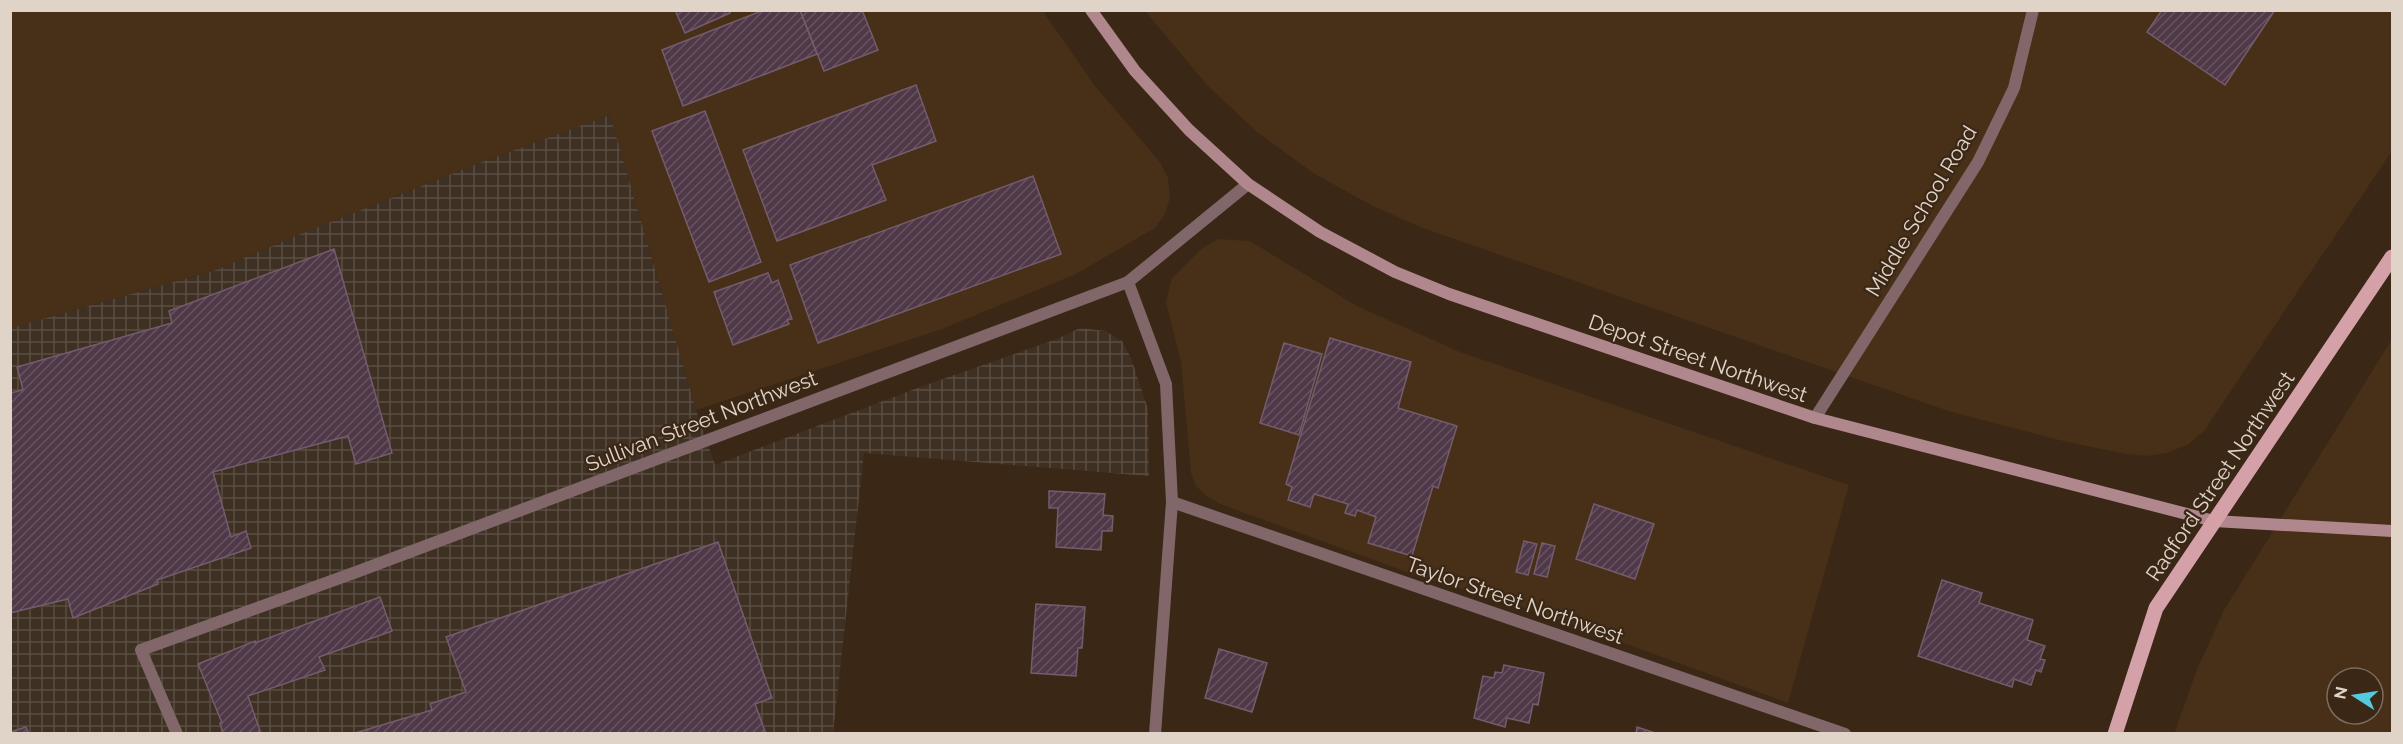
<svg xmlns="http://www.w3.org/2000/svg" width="2403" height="744" font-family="Raleway,sans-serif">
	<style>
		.built { fill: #472f18; fill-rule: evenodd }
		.industrial { fill: url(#industrial-grid) }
		.building { fill: url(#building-hatch); stroke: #755c6d; stroke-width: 1.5 }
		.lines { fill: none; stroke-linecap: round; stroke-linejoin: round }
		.service { stroke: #81676a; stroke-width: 12 }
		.minor { stroke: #81676a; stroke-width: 12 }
		.secondary { stroke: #b0878d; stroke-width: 12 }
		.primary { stroke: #d5a1a8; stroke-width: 15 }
		.labels { text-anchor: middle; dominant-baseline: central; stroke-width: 4.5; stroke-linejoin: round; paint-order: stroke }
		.street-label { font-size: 21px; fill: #e0d4c9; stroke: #3a2716 }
	</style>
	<defs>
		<pattern id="industrial-grid" width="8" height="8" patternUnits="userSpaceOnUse" patternTransform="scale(1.5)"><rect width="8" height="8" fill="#3e3023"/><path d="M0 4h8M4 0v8" fill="none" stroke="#5a4d42"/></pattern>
		<pattern id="building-hatch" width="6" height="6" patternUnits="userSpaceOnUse" patternTransform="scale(1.5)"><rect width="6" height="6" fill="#4f3848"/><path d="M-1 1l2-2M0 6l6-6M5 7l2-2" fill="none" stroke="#685461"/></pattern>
	</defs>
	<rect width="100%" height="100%" fill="#3a2716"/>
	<g class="built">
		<polygon points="11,11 1043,11 1095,86 1160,162 1168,178 1170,198 1165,214 1155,228 1076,274 942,329 696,410 610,115 482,162 293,237 216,270 11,328"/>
		<polygon points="1145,11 2392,11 2392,151 2204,431 2189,444 2167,453 2147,456 2125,454 2063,441 1948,411 1420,227 1371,205 1313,173 1257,132 1207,85"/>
		<polygon points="1218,239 1250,241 1357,306 1460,352 1849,485 1788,703 1596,633 1513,604 1415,575 1220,504 1206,496 1196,486 1191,473 1181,362 1166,302 1172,278 1201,249"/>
		<path d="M2392,339v394l-218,1 24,-67 26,-57zM2337,678h36v36h-36z"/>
	</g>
	<polygon class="industrial" points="610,115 696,410 715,465 920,387 1057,339 1080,328 1105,331 1122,341 1131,358 1148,409 1149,476 864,453 833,733 11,734 11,328 216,270 293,237 482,162"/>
	<g class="building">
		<polygon points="675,10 729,10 730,13 685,33"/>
		<polygon points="764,10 800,10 817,54 683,106 662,50"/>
		<polygon points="800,10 862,10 878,50 824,71"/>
		<polygon points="2162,10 2275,10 2225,85 2147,32"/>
		<polygon points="916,85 936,141 872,165 886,200 777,241 743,150"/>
		<polygon points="705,111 761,262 709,282 652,131"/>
		<polygon points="1033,176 1061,254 818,343 790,265"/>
		<polygon points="334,249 392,453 356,464 348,436 213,472 231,537 246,531 251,548 157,580 158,584 73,618 68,599 10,613 10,393 23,390 17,367 172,323 169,311"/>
		<polygon points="768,273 772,283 778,280 792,319 787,320 789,324 733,345 714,292"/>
		<polygon points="1330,338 1411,362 1398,408 1457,426 1438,488 1433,486 1412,556 1368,543 1376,517 1357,510 1355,516 1345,513 1348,504 1314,494 1310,507 1288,500 1292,487 1286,484"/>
		<polygon points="1284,343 1322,354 1299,435 1260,423"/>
		<polygon points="1049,491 1105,494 1103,515 1113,516 1112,531 1102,531 1101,550 1056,547 1058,508 1049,508"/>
		<polygon points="1594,504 1654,524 1635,579 1576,559"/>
		<polygon points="1524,541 1537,544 1528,575 1516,572"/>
		<polygon points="718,542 772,698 755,704 766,734 352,734 432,710 430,704 466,692 446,637"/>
		<polygon points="1542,543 1555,546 1547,577 1534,574"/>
		<polygon points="1942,580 1982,593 1979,603 2033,620 2027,640 2045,646 2040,659 2045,660 2041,672 2036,670 2031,685 2014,679 2012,687 1918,656"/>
		<polygon points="380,597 392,631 319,657 325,670 248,696 261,734 223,734 220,723 222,723 198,664 255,641 255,643"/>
		<polygon points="1036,604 1085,607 1082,648 1078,648 1076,676 1031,673"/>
		<polygon points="1219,649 1267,663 1252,712 1205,698"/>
		<polygon points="1504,665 1544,673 1538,705 1533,704 1529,723 1507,718 1505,727 1474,718 1483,676 1494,678 1495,672 1502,673"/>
		<polygon points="26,727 29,734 10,734 10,732"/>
		<polygon points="1637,727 1658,734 1636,734"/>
	</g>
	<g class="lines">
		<polyline class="service" points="1815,418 1978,162 2014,88 2033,10"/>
		<g class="minor">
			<polyline points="1128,282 1166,384 1172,502 1155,734"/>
			<polyline points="1172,502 1845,734"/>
			<polyline points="177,734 141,650 359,571 1128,282 1248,184"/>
		</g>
		<polyline class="secondary" points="1091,10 1135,71 1189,130 1248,184 1320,232 1395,272 1449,294 1815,418 2214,521 2392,531"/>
		<polyline class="primary" points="2115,734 2156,608 2392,257"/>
	</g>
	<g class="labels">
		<g class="street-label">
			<text transform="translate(1921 211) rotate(-59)">Middle School Road</text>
			<text transform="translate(1698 358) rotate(19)">Depot Street Northwest</text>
			<text transform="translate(701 421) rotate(-21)">Sullivan Street Northwest</text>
			<text transform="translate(2220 476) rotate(-56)">Radford Street Northwest</text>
			<text transform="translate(1515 600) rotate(19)">Taylor Street Northwest</text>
		</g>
	</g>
	<rect width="2403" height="744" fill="none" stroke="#e0d4c9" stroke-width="24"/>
	<g transform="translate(2355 696) rotate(282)"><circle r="28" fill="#3a2716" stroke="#7c6c5e" stroke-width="1.5"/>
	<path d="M0-4.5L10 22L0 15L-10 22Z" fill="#54cade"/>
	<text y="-9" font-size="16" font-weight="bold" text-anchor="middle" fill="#e0d4c9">N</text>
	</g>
</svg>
